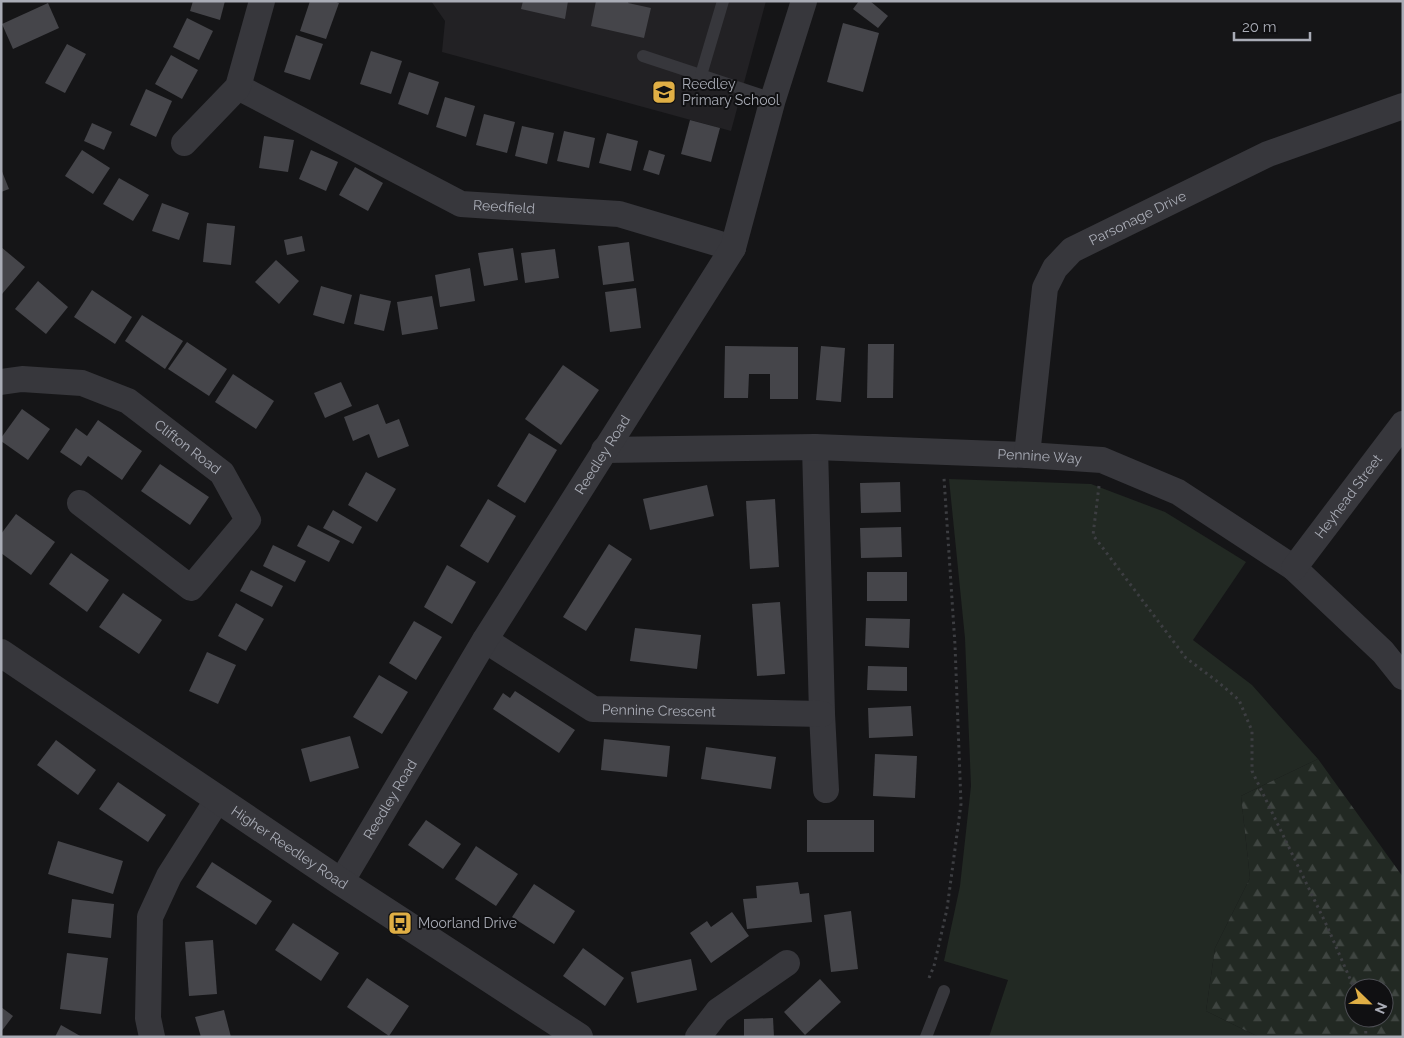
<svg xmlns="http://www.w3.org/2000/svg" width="1404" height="1038" font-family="Raleway,sans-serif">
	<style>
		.built { fill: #222124 }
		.green { fill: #222923 }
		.forest { fill: url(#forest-firs); fill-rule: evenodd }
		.building { fill: #45454a }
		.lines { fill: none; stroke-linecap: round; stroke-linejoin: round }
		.path { stroke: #3d3e42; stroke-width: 3; stroke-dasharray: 2.5 4; stroke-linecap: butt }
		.service { stroke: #37373c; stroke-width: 12 }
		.minor { stroke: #37373c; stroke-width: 26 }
		.tertiary { stroke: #37373c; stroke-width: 28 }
		.labels { text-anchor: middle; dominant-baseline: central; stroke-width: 4; stroke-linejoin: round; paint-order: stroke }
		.poi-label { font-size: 14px; fill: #a9acb6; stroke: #101012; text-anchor: start }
		.street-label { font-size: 14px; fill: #a9acb6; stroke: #101012 }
	</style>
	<defs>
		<pattern id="forest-firs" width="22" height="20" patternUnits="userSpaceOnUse" patternTransform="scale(1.25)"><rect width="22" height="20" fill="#222923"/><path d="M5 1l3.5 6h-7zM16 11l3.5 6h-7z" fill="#3f4541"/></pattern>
	</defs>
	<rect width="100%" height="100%" fill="#151517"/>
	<polygon class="built" points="431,1 766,1 731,131 442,52 445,21"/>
	<polygon class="green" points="949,479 1091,484 1165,512 1246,562 1193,640 1252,685 1318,759 1241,796 1250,878 1215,948 1206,1011 1259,1037 989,1037 1008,980 944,961 960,886 971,786 965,638"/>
	<path class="forest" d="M1318,759l85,118v160h-144l-53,-26 9,-63 35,-70 -9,-82zM1354,988h30v30h-30z"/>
	<g class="building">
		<polygon points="193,1 225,1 220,20 190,11"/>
		<polygon points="310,1 334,1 339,3 326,39 300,31"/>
		<polygon points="523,1 568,1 565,19 521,9"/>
		<polygon points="596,1 629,1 628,3 651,8 644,38 591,26"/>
		<polygon points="859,1 870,1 888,16 878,28 853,9"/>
		<polygon points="48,3 59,28 13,49 2,24"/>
		<polygon points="187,18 213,31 199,60 173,47"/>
		<polygon points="843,23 879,33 863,92 827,82"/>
		<polygon points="296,35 323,44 310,80 284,72"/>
		<polygon points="67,44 86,54 65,93 45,83"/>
		<polygon points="371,51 402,61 391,94 360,84"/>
		<polygon points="171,55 198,70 182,99 155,84"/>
		<polygon points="409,72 439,82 428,115 398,104"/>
		<polygon points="146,89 172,101 156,137 130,125"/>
		<polygon points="445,97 475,106 466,137 436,127"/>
		<polygon points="484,114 515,122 507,153 476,145"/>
		<polygon points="690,120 720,128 711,162 681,154"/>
		<polygon points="92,123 112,132 104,150 84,141"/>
		<polygon points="522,126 554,133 547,164 515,156"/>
		<polygon points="564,131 595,138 589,168 557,161"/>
		<polygon points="607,133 638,141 631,171 599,163"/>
		<polygon points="264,136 294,140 288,172 259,168"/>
		<polygon points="82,150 110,168 93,194 65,176"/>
		<polygon points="311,150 338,162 326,191 299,179"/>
		<polygon points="649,150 665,155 659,175 643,170"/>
		<polygon points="355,167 383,183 368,211 339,195"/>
		<polygon points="1,169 9,189 1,192"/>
		<polygon points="119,178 149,195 133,221 103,204"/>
		<polygon points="162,203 189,213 179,240 152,231"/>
		<polygon points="207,223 235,226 231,265 203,262"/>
		<polygon points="302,236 305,251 287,255 284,240"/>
		<polygon points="629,242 634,281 603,285 598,246"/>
		<polygon points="1,247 25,267 2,294 1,293"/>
		<polygon points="513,248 518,280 484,286 478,253"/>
		<polygon points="555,249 559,278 525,283 521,253"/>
		<polygon points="276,260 299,281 279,304 255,282"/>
		<polygon points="470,268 475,301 440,307 435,275"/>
		<polygon points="38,281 68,307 46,334 15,309"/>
		<polygon points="321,286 352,295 344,324 313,315"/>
		<polygon points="636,288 641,328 610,332 605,292"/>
		<polygon points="92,290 132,317 115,344 74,317"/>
		<polygon points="360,294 391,301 384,331 354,324"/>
		<polygon points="432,296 438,329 402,335 397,302"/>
		<polygon points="142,315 183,341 165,369 125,341"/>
		<polygon points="187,342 227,369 209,396 168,369"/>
		<polygon points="868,344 894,344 893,398 867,398"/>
		<polygon points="725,346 798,347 798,399 770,399 770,374 749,374 748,398 724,398"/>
		<polygon points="821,346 845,348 841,402 816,400"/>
		<polygon points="563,365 599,390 561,445 525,419"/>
		<polygon points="233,374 274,401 256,429 215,402"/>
		<polygon points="341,382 352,406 325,418 314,393"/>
		<polygon points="378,404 386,424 399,419 409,446 378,458 369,434 353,441 344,417"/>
		<polygon points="22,409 50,429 28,460 1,441 1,438"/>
		<polygon points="98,420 142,451 122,480 88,456 81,466 60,452 76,428 87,436"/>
		<polygon points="529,433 557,450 525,503 497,486"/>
		<polygon points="160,464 209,497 190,525 141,491"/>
		<polygon points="366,472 396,489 377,522 348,505"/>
		<polygon points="900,482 901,512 861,513 860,483"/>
		<polygon points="707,485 714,516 650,530 643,499"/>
		<polygon points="488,499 516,516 488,563 460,546"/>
		<polygon points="775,499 779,567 750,569 746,501"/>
		<polygon points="333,510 362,527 353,544 323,528"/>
		<polygon points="16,514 55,542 31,575 1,553 1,534"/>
		<polygon points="308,525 340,541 329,562 297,546"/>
		<polygon points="901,527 902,557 861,558 860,528"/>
		<polygon points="609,544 632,559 586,631 563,617"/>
		<polygon points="273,545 306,561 295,582 263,566"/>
		<polygon points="71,553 109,580 87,612 49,584"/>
		<polygon points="447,565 476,582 452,624 424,607"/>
		<polygon points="251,570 283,586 272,607 240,591"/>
		<rect x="867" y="572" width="40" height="29"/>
		<polygon points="123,593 162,620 139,654 99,627"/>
		<polygon points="780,602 785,674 757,676 752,604"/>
		<polygon points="236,603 264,619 246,651 218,636"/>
		<polygon points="866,618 910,619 909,648 865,646"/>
		<polygon points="414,621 442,637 416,680 389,663"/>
		<polygon points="635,628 701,635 697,669 630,661"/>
		<polygon points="207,652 236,665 218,704 189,691"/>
		<polygon points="868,666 907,667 907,691 867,690"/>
		<polygon points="379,675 408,692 382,734 353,717"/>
		<polygon points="515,691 575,730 559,753 493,709 503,693 510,698"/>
		<polygon points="911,706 913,736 869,738 868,708"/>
		<polygon points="350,736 359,768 310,782 301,749"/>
		<polygon points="604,739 670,746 667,777 601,770"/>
		<polygon points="56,740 96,770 78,795 37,765"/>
		<polygon points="706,747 776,757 771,789 701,779"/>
		<polygon points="875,754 917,756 915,798 873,796"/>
		<polygon points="118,782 166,815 148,842 99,809"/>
		<polygon points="426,820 461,844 443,869 408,845"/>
		<rect x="807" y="820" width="67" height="32"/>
		<polygon points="58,841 123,861 113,894 48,874"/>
		<polygon points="476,846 518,874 496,906 455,879"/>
		<polygon points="212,862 272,901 256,925 196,887"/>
		<polygon points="798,882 800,894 809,893 812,922 747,929 743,899 757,898 756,886"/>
		<polygon points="534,884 575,911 554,944 512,917"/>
		<polygon points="72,899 114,904 111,938 68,933"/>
		<polygon points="851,911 858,969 831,972 824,915"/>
		<polygon points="732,912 749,936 711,963 690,933 707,921 711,927"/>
		<polygon points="293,923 339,953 321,981 275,950"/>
		<polygon points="213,940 217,994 189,996 185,942"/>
		<polygon points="583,948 624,978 605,1006 563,976"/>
		<polygon points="67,953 108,958 101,1014 60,1009"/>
		<polygon points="691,959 697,990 637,1003 631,972"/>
		<polygon points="367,978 409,1006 389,1036 347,1007"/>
		<polygon points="820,979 841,1002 805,1035 784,1012"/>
		<polygon points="1,1007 13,1016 1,1032"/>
		<polygon points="224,1010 231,1037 201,1037 195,1017"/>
		<polygon points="773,1018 774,1037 744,1037 744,1019"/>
		<polygon points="61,1025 82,1037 55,1037"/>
	</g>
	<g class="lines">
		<g class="path">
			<polyline points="1099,486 1093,535 1186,658 1218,682 1239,700 1252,731 1252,771 1327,926 1354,988"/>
			<polyline points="929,978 934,966 947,909 961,804 955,645 944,478"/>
			<polyline points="1365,1018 1366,1037"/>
		</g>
		<g class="service">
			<polyline points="643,56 773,99"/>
			<polyline points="701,75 723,1"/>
			<polyline points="926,1037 944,991"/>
		</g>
		<g class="minor">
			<path id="s1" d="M238,87l223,117 158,10 114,34"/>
			<polyline points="184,143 238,87 262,1"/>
			<path id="s2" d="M1,382l21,-3 60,4 46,18 94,72 26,47 -57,68 -111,-85"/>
			<polyline points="815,447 822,714 826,790"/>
			<path id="s3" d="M604,450l211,-3 212,8 75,5 76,32 116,76 89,84 20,25"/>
			<path id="s4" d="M1027,455l18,-167 10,-20 17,-18 196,-96 135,-48"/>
			<path id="s5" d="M1294,568l109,-144"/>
			<path id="s6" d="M485,640l108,69 229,5"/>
			<path id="s7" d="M341,882l144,-242 248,-392 40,-149 31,-98"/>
			<polyline points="152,1037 148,1018 150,917 169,876 218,799"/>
			<polyline points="698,1037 718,1011 787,963"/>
		</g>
		<path class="tertiary" id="s8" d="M1,653l340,229 238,155"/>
	</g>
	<defs>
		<g id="school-square" transform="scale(1.25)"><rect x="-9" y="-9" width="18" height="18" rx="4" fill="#e0af45" stroke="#101012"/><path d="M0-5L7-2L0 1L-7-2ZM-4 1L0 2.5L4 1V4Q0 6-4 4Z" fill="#111"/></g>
		<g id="bus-square" transform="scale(1.25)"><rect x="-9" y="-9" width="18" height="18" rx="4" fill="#e0af45" stroke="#101012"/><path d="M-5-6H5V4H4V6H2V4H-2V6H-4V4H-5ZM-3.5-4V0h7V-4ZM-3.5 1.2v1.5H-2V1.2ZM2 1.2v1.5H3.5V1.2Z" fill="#111"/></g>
	</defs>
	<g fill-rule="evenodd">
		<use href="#school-square" x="664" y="92"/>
		<use href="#bus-square" x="400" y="923"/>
	</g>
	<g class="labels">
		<g class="poi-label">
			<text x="682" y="84">Reedley<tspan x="682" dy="16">Primary School</tspan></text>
			<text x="418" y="923">Moorland Drive</text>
		</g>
		<g class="street-label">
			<text stroke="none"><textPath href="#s1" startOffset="295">Reedfield</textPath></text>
			<text stroke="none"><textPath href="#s4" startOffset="288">Parsonage Drive</textPath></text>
			<text stroke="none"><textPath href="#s2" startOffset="206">Clifton Road</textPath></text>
			<text stroke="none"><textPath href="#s7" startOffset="501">Reedley Road</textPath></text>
			<text stroke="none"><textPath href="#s3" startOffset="436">Pennine Way</textPath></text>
			<text stroke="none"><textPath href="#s5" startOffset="90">Heyhead Street</textPath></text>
			<text stroke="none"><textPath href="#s6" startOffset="194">Pennine Crescent</textPath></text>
			<text stroke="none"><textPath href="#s7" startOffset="96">Reedley Road</textPath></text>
			<text stroke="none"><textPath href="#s8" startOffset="348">Higher Reedley Road</textPath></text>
		</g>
	</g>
	<rect width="1404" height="1038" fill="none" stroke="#a9acb6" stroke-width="5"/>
	<g transform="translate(1369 1003) rotate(113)"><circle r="24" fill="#101012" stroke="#4d4e54"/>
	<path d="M0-4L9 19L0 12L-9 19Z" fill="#e0af45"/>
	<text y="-8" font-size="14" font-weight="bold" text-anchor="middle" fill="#a9acb6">N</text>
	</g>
	<path d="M1234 32v8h76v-8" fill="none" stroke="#a9acb6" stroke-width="2.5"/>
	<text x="1242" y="32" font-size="15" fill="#a9acb6" stroke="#101012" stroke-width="4" paint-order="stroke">20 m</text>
</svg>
